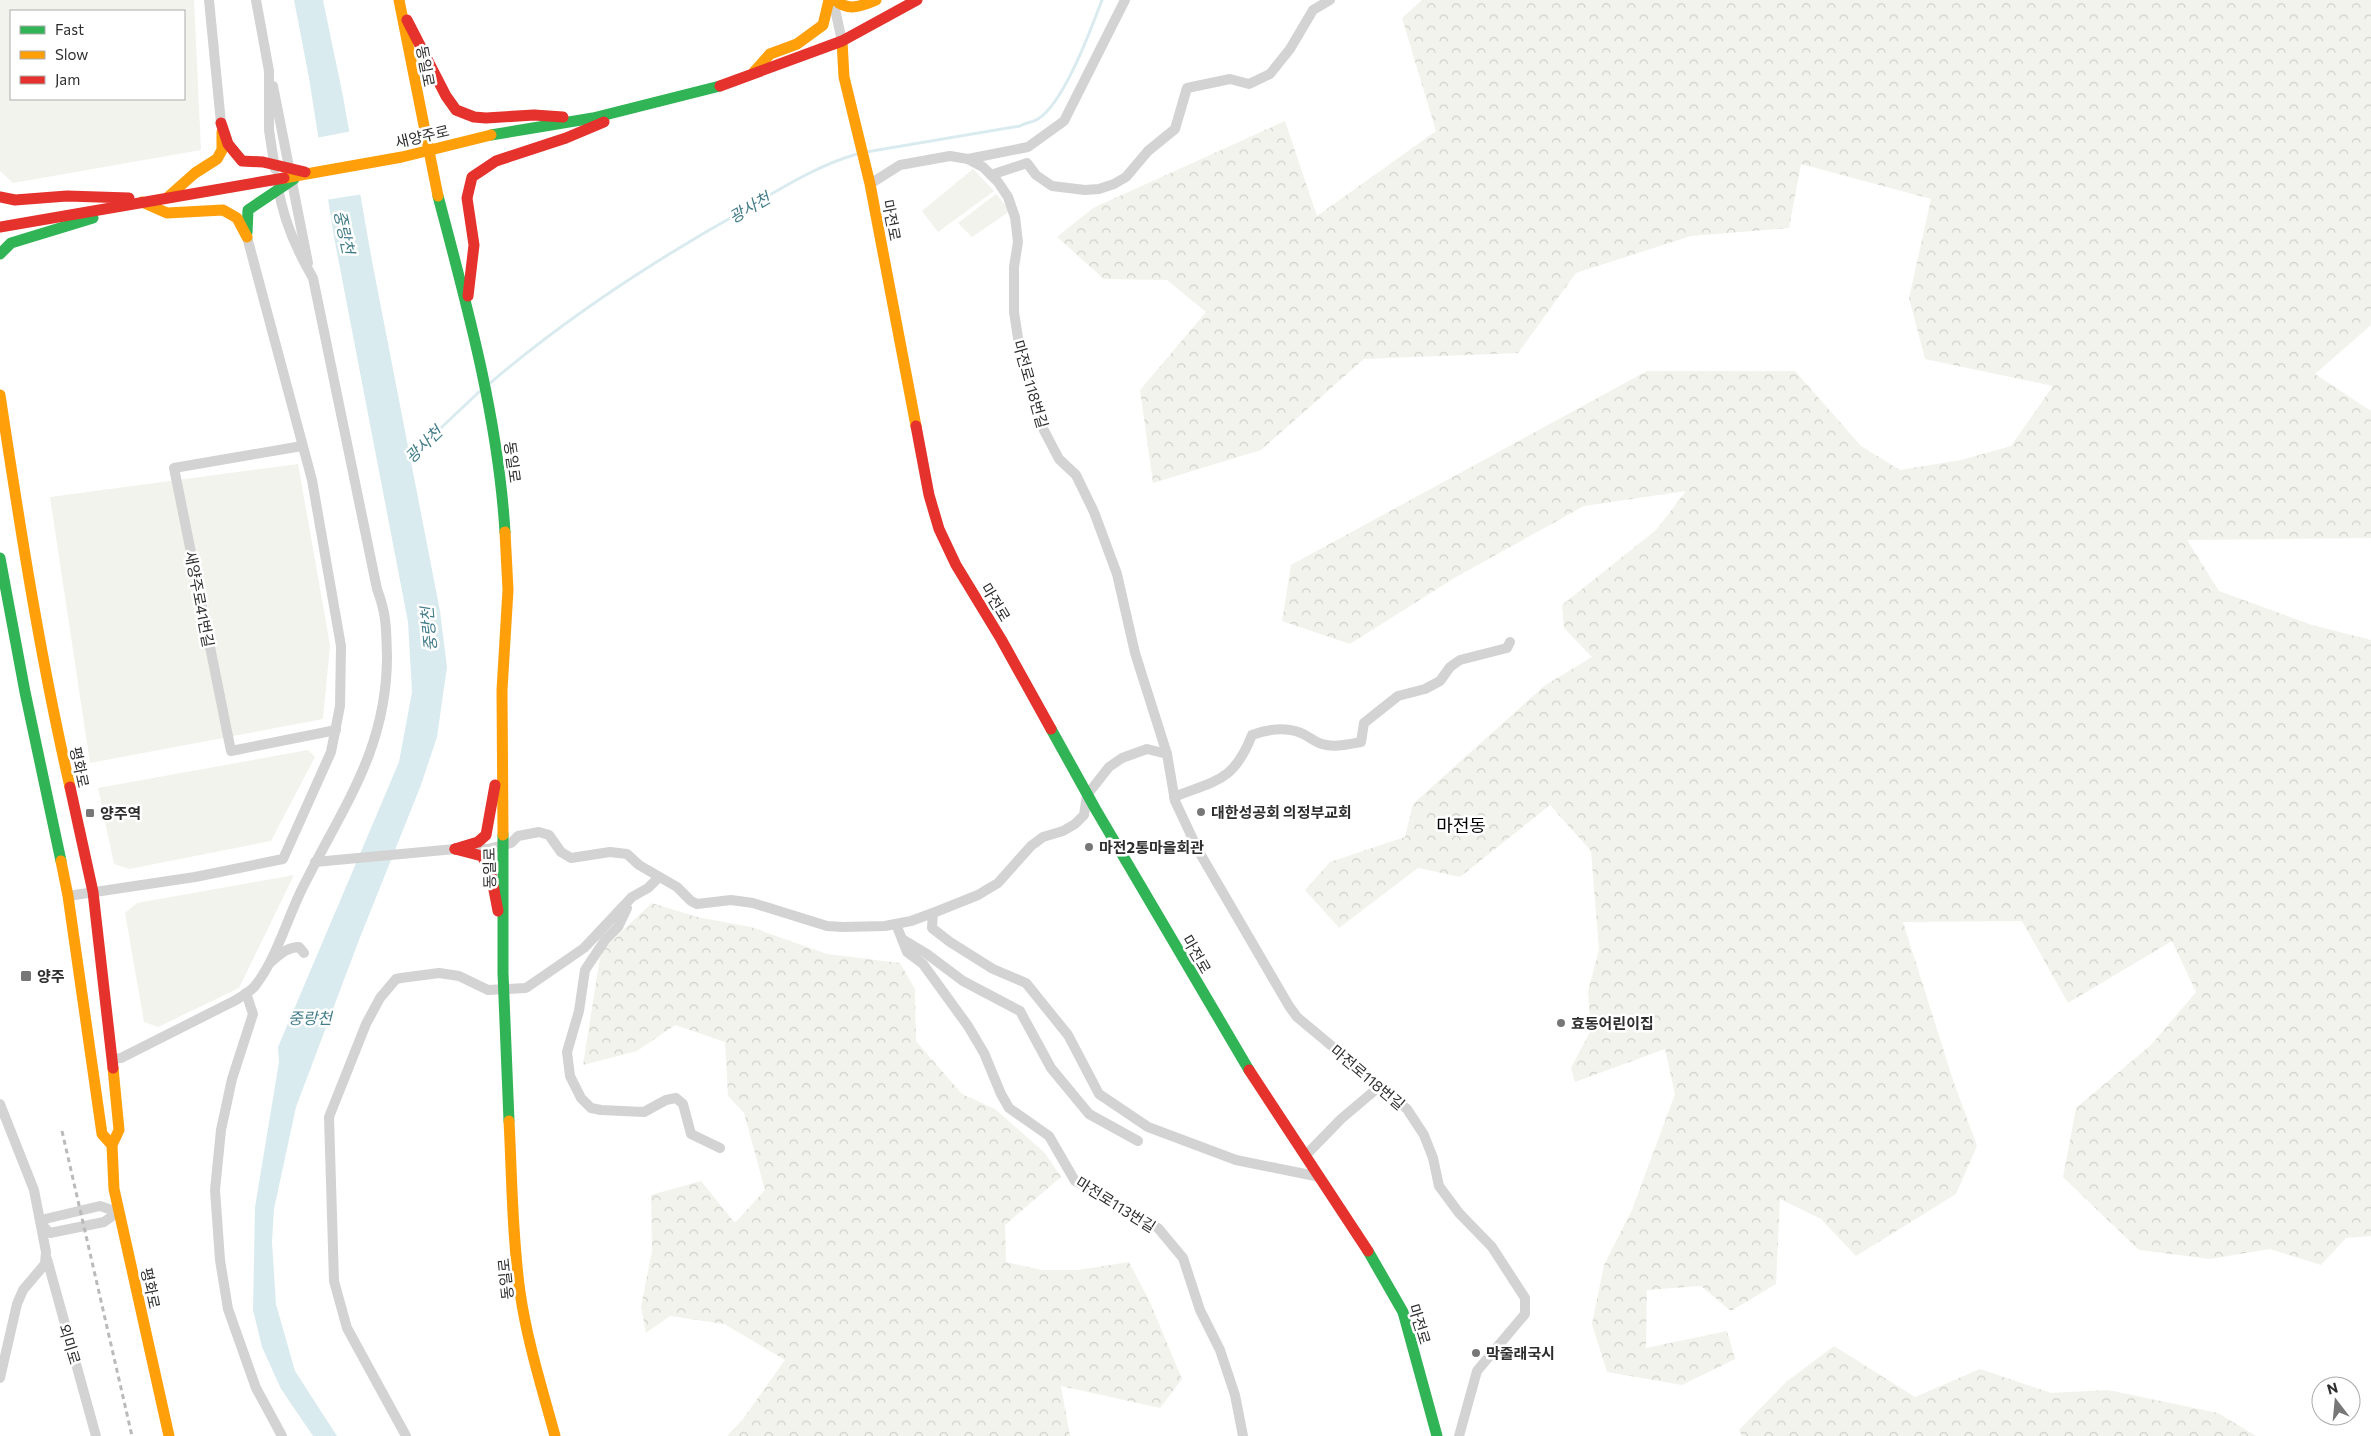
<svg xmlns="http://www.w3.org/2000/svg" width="2371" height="1436" font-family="Commissioner,'Noto Sans KR',sans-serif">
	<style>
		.grass { fill: #f2f3ec; fill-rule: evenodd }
		.forest { fill: url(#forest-crowns) }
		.water { fill: #daebef }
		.pier { fill: #fff }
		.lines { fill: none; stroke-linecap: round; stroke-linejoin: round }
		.stream { stroke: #daebef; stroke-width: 3 }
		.street { stroke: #d3d3d3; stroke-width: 10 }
		.fast { stroke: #30b455; stroke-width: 11 }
		.slow { stroke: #ff9f0a; stroke-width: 11 }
		.jam { stroke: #e5322d; stroke-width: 11 }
		.rail { stroke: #bababa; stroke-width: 3; stroke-dasharray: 5 4; stroke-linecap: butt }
		.poi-dot { fill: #777; stroke: #fff; stroke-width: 2 }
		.labels { text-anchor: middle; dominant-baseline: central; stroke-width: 5; stroke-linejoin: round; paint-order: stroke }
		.street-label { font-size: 15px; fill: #2e2e2e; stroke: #fff }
		.poi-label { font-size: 15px; font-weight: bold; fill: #2e2e2e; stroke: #fff; text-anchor: start }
		.water-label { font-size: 16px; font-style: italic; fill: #437d89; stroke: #fff }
		.quarter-label { font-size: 18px; fill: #000; stroke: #fff }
	</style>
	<defs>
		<pattern id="forest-crowns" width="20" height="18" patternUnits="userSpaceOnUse" patternTransform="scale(1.25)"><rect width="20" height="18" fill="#f2f3ec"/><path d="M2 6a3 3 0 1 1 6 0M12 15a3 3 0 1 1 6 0" fill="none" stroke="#d0d1cb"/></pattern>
	</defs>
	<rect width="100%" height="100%" fill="#fff"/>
	<g class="grass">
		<path d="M0,0h194l7,150 -188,33 -13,-12zM184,11v88h-173v-88z"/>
		<polygon points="973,169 994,191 938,232 922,211"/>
		<polygon points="996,194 1010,211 972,237 958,223"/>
		<polygon points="298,464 330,645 323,719 90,763 50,497"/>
		<polygon points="308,750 315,757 271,841 129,869 114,864 98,788"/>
		<polygon points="294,875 239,988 158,1027 144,1022 125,913 137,903"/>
	</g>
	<g class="forest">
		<polygon points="1422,0 2371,0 2371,325 2315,374 2371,411 2371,538 2187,540 2219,591 2312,625 2371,640 2371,1236 2346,1238 2321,1265 2270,1249 2210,1259 2139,1250 2063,1177 2076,1108 2151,1045 2196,992 2172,941 2068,1003 2022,921 1903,922 1953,1080 1977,1146 1956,1194 1856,1256 1821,1219 1780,1199 1776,1284 1731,1311 1701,1286 1647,1290 1646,1348 1727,1331 1735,1359 1682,1385 1607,1372 1592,1324 1604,1265 1632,1210 1675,1094 1665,1049 1575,1082 1571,1068 1591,1030 1588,991 1599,950 1591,851 1550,805 1460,877 1418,868 1339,928 1305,890 1330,862 1405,837 1413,804 1544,686 1592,657 1564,628 1562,605 1656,530 1686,491 1584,506 1456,577 1350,644 1282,621 1291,565 1647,371 1795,371 1861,446 1900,470 1961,460 2011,446 2053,386 1925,359 1909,298 1931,199 1801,164 1789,228 1691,236 1576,273 1518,353 1364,359 1261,450 1153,483 1140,390 1206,312 1167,280 1104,279 1057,237 1093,208 1285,121 1317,216 1436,131 1402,18"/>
		<polygon points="652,903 697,917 751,927 827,954 900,963 915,989 916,1041 962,1094 995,1109 1045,1153 1061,1177 1005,1225 1006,1262 1042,1270 1078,1270 1129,1262 1150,1302 1182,1379 1160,1408 1061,1386 1070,1436 727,1436 743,1419 785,1360 724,1324 670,1316 646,1333 641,1307 652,1251 651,1195 701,1181 735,1223 765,1190 744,1113 728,1096 725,1042 675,1025 637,1051 583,1065 601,951"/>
		<polygon points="1834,1346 1915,1397 1980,1369 2051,1393 2108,1390 2218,1413 2256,1436 1742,1436 1739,1430 1786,1382"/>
	</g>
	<polygon class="water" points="294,0 323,0 343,96 372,261 440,611 447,667 437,737 421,785 359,940 296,1107 274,1209 272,1242 276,1304 295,1371 337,1436 313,1436 281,1389 262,1347 253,1310 255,1207 279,1062 278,1047 399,762 412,692 408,622 334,237 309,78"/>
	<polygon class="pier" points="352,131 363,194 325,200 316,138"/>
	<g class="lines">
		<g class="stream">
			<path d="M866,152l154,-26c5,-3 13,-4 18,-7 26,-16 53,-90 64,-119"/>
			<path d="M489,384c77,-66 161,-121 250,-171 38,-22 76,-47 118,-59"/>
			<polyline points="408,459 480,391"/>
		</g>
		<g class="street">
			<polyline points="209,0 221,123"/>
			<polyline points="256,0 269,71 269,130 275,169"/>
			<polyline points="833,0 842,41"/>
			<polyline points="273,86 308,263"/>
			<polyline points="968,159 1028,147 1064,121 1125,0"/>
			<polyline points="991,175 1027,163 1036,175 1052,186 1085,190 1099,189 1114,184 1126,177 1148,151 1175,129 1187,88 1230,79 1249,84 1270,74 1290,49 1313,10 1330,0"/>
			<polyline points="870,184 900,165 950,156 968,159 983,167 998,182 1008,197 1015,217 1018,242 1014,267 1014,312 1018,338 1031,380 1038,419 1059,459 1076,475 1094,512 1117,574 1135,653 1167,754 1175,801 1198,850 1289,1006 1297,1017 1407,1109 1424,1135 1433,1158 1439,1186 1459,1213 1492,1247 1525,1298 1525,1314 1477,1371 1459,1436"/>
			<polyline points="302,446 174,468 231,751 336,730"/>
			<path d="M1174,797c43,-17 60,-16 78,-62 16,-6 33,-8 49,-2 7,3 14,9 21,11 12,4 27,0 39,-2l3,-19 34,-27 27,-7 15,-8 10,-14 10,-7 43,-11 4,-1 3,-6"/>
			<polyline points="315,862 455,849 488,849 511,843 518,836 539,832 549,835 561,852 571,858 610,852 627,854 639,865 677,887 691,901 697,904 731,900 753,903 827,926 843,927 885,926 911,921 938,911 978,895 998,883 1031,846 1043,837 1063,831 1075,824 1084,815 1087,795 1109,767 1122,758 1147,749 1167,754"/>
			<polyline points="68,896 195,877 283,859 331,752 340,706 341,646 312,480 247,237"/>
			<polyline points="627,908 618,927 605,940 585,970 579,1011 567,1052 570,1076 581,1098 591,1108 601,1110 644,1112 666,1100 676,1098 683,1104 691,1134 720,1148"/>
			<polyline points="933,913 932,928 950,942 993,969 1026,983 1068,1035 1099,1094 1148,1127 1236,1160 1320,1177"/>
			<polyline points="896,924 907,952 923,964 968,1026 984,1053 1001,1094 1009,1108 1049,1136 1075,1181 1158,1228 1183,1258 1200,1310 1220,1350 1235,1395 1243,1436"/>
			<polyline points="902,939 927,954 963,981 1020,1011 1051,1068 1089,1114 1138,1141"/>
			<path d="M271,962c8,-7 16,-15 28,-15l5,6"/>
			<polyline points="246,993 253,1014 232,1079 221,1130 215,1190 220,1260 228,1309 256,1388 282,1436"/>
			<path d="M112,1059l9,-1 115,-58c6,-4 14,-8 19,-14 21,-27 31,-64 46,-95 40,-82 86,-139 86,-235 -1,-28 0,-40 -10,-67l-64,-311c-17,-29 -30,-58 -35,-92"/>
			<polyline points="0,1104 34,1190 46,1252 45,1264 23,1290 17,1304 0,1378"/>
			<polyline points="1306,1155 1341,1119 1380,1086"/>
			<polygon points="100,1206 118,1212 104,1222 50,1233 42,1225 45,1219"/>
			<polyline points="47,1259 96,1436"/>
			<polyline points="406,1436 347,1328 334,1281 329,1117 366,1024 380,998 396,979 401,978 439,973 459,976 488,990 526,988 584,948 632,897 648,888 659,877"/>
		</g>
		<g class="fast">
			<polyline points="491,135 593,118 720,86"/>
			<path d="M438,196c29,110 60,221 67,336"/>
			<polyline points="247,233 248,210 294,179"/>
			<polyline points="0,254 11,243 93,218"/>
			<polyline points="0,558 25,692 61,861"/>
			<polyline points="1051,729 1096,810 1249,1070"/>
			<polyline points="503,835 503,973 509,1121"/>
			<polyline points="1368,1251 1403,1312 1437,1436"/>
		</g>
		<g class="slow">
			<polyline points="399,0 438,196"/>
			<path d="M835,0c14,12 26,6 41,0"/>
			<polyline points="842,41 844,77 870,184 916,426"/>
			<polyline points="754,72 770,54 797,44 823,25 829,0"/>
			<polyline points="284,178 402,157 491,135"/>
			<polyline points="168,197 195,173 217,159 222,150 222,132"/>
			<polyline points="142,202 167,213 223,210 237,218 247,237"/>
			<path d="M0,395c20,132 40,262 70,392"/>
			<polyline points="503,835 502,690 508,590 505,532"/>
			<polyline points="61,861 68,896 102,1134 112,1145"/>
			<polyline points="113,1068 119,1130 112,1145 114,1189 169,1436"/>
			<path d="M509,1121c3,56 3,114 11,171 7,49 22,96 35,144"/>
		</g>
		<g class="jam">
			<polyline points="407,20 446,96 456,110 474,117 486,118 534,115 563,117"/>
			<polyline points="720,86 842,41 917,0"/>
			<polyline points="221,123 228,144 242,161 263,162 305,172"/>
			<polyline points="0,197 15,200 67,196 129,198"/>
			<polyline points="0,227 284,178"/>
			<polyline points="468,296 474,245 467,198 472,177 496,161 566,138 604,122"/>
			<polyline points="916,426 929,495 939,529 956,565 1001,639 1051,729"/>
			<polyline points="70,787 93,892 113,1068"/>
			<polyline points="455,849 478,842 486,835 495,785"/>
			<polyline points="455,849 482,856 490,869 498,911"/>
			<polyline points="1249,1070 1368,1251"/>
		</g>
		<polyline class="rail" points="62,1131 132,1436"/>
	</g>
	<g class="poi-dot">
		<circle cx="1201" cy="812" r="5"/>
		<rect x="85" y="808" width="10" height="10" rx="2.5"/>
		<circle cx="1089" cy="847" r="5"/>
		<rect x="20" y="970" width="12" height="12" rx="2.5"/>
		<circle cx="1561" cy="1023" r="5"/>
		<circle cx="1476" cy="1353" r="5"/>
	</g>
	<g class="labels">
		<g class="street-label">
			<text transform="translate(426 66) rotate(79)">동일로</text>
			<text transform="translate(422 136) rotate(-13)">새양주로</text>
			<text transform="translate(892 220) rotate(79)">마전로</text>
			<text transform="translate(1031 384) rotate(74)">마전로118번길</text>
			<text transform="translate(513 462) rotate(82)">동일로</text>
			<text transform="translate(200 599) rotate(79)">새양주로41번길</text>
			<text transform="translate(996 602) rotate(59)">마전로</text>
			<text transform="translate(80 767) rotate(78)">평화로</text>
			<text transform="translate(489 868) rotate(-91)">동일로</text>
			<text transform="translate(1197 954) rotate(60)">마전로</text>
			<text transform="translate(1368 1077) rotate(40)">마전로118번길</text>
			<text transform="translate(1116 1204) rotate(32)">마전로113번길</text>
			<text transform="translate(505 1279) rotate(-96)">동일로</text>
			<text transform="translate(151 1288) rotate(78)">평화로</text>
			<text transform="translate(1420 1324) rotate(73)">마전로</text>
			<text transform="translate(70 1344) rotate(73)">외미로</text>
		</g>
		<g class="poi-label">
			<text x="1211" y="812">대한성공회 의정부교회</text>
			<text x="100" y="813">양주역</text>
			<text x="1099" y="847">마전2통마을회관</text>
			<text x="37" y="976">양주</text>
			<text x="1571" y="1023">효동어린이집</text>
			<text x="1486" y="1353">막줄래국시</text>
		</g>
		<g class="water-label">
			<text transform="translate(749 207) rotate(-30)">광사천</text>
			<text transform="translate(345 232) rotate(78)">중랑천</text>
			<text transform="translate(423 444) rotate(-44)">광사천</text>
			<text transform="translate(428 629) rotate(-95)">중랑천</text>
			<text x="310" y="1017">중랑천</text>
		</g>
		<g class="quarter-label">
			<text x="1461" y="825">마전동</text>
		</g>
	</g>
	<rect x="10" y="10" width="175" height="90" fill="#ffffff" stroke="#ababab"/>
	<rect x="20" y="26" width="25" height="8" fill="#30b455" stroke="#ababab"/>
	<text x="55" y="35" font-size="15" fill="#2e2e2e">Fast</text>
	<rect x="20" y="51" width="25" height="8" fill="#ff9f0a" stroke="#ababab"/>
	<text x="55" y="60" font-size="15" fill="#2e2e2e">Slow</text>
	<rect x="20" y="76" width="25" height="8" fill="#e5322d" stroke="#ababab"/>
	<text x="55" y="85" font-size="15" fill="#2e2e2e">Jam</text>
	<g transform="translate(2336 1401) rotate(344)"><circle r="24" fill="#ffffff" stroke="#ababab"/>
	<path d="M0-4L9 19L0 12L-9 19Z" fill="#777777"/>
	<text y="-8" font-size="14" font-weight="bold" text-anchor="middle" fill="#2e2e2e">N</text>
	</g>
</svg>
